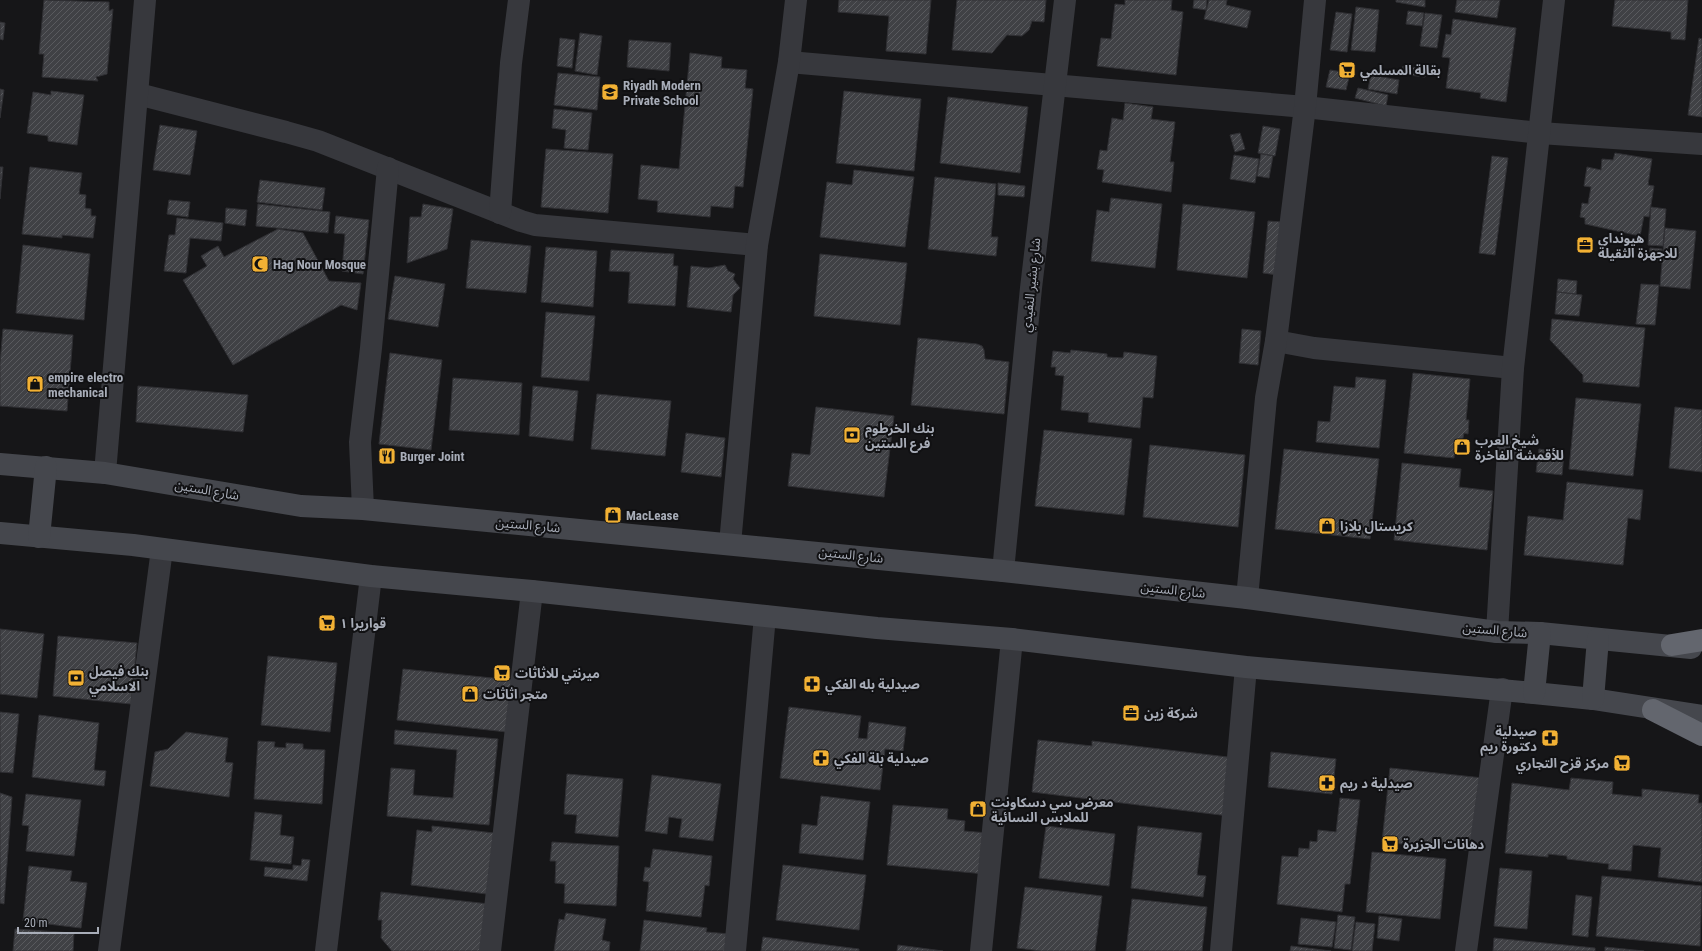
<svg xmlns="http://www.w3.org/2000/svg" width="1702" height="951" font-family="'Roboto Condensed','Noto Sans Arabic',sans-serif">
	<style>
		.building { fill: url(#building-hatch); stroke: #303034 }
		.lines { fill: none; stroke-linecap: round; stroke-linejoin: round }
		.street { stroke: #37383d; stroke-width: 22 }
		.secondary { stroke: #45474d; stroke-width: 22 }
		.highway { stroke: #63666e; stroke-width: 22 }
		.labels { text-anchor: middle; dominant-baseline: central; stroke-width: 4; stroke-linejoin: round; paint-order: stroke }
		.poi-label { font-size: 13px; font-weight: bold; fill: #a8adb8; stroke: #111113; text-anchor: start }
		.street-label { font-size: 13px; fill: #a8adb8; stroke: #111113 }
	</style>
	<defs>
		<pattern id="building-hatch" width="6" height="6" patternUnits="userSpaceOnUse"><rect width="6" height="6" fill="#404145"/><path d="M-1 1l2-2M0 6l6-6M5 7l2-2" fill="none" stroke="#595a5e"/></pattern>
	</defs>
	<rect width="100%" height="100%" fill="#161618"/>
	<g class="building">
		<polygon points="44,0 109,2 109,11 113,9 107,74 96,77 98,81 42,77 44,54 39,54"/>
		<polygon points="839,0 931,0 926,54 886,51 889,16 838,12"/>
		<polygon points="957,0 1046,0 1044,22 1032,21 1029,30 1022,36 1007,35 992,53 952,50"/>
		<polygon points="1125,0 1172,0 1171,10 1183,12 1176,75 1097,66 1101,38 1111,39 1115,4 1125,5"/>
		<polygon points="1194,0 1207,0 1206,10 1193,8"/>
		<polygon points="1209,0 1227,0 1226,5 1251,11 1247,28 1204,19"/>
		<polygon points="1396,0 1425,0 1425,7 1396,2"/>
		<polygon points="1457,0 1500,0 1497,18 1455,12"/>
		<polygon points="1615,0 1688,0 1685,40 1671,39 1671,32 1612,26"/>
		<polygon points="1356,7 1379,10 1375,52 1351,50"/>
		<polygon points="1408,11 1424,13 1422,26 1406,24"/>
		<polygon points="1336,12 1352,14 1347,52 1330,50"/>
		<polygon points="1425,13 1442,15 1437,48 1420,46"/>
		<polygon points="1453,19 1516,28 1506,102 1480,98 1481,93 1446,88 1450,58 1442,57 1446,34 1451,35"/>
		<polygon points="0,22 5,23 3,40 0,39"/>
		<polygon points="580,33 602,36 597,75 575,71"/>
		<polygon points="560,38 575,40 572,68 557,66"/>
		<polygon points="1699,38 1702,39 1702,117 1688,115"/>
		<polygon points="629,40 671,43 669,71 627,67"/>
		<polygon points="690,53 722,57 721,68 747,70 745,88 753,89 743,187 735,186 733,208 711,206 710,217 657,212 658,201 638,199 641,165 679,169"/>
		<polygon points="1403,66 1426,69 1425,77 1401,74"/>
		<polygon points="1330,70 1350,73 1346,90 1326,87"/>
		<polygon points="558,73 600,77 597,110 554,105"/>
		<polygon points="1371,75 1399,80 1397,94 1368,89"/>
		<polygon points="1358,88 1388,95 1386,106 1355,98"/>
		<polygon points="0,89 4,90 0,118"/>
		<polygon points="51,91 84,95 77,145 48,141 48,136 27,133 33,92 51,95"/>
		<polygon points="844,91 921,99 914,171 836,163"/>
		<polygon points="948,97 1028,107 1020,173 940,163"/>
		<polygon points="1125,103 1153,107 1151,119 1175,122 1170,162 1174,162 1171,192 1102,182 1104,170 1097,169 1100,150 1107,151 1112,118 1123,120"/>
		<polygon points="554,109 592,113 588,150 564,148 566,130 552,128"/>
		<polygon points="160,125 197,131 190,175 153,170"/>
		<polygon points="1263,126 1280,129 1275,156 1258,153"/>
		<polygon points="1240,133 1245,149 1235,152 1230,135"/>
		<polygon points="546,149 613,154 608,213 541,207"/>
		<polygon points="1615,153 1652,159 1648,185 1654,186 1649,217 1644,216 1640,236 1585,224 1585,218 1580,217 1582,203 1588,204 1591,187 1584,186 1587,167 1601,170 1602,159 1613,160"/>
		<polygon points="1261,154 1273,156 1269,178 1257,176"/>
		<polygon points="1234,155 1259,159 1255,183 1230,179"/>
		<polygon points="1492,156 1508,158 1495,255 1479,253"/>
		<polygon points="0,167 3,167 0,199"/>
		<polygon points="30,167 82,173 79,194 86,195 85,208 91,209 91,216 96,216 93,238 62,235 62,238 22,234"/>
		<polygon points="854,170 914,177 905,247 820,237 827,182 852,185"/>
		<polygon points="935,177 996,184 991,237 998,237 996,256 928,249"/>
		<polygon points="260,180 325,188 322,210 257,202"/>
		<polygon points="998,183 1025,186 1024,197 998,195"/>
		<polygon points="1111,198 1162,204 1155,268 1091,261 1097,210 1109,212"/>
		<polygon points="169,200 190,202 188,217 167,214"/>
		<polygon points="258,204 330,212 328,233 256,226"/>
		<polygon points="423,204 453,209 447,249 407,263 410,217 421,217"/>
		<polygon points="1183,204 1255,212 1247,278 1177,270"/>
		<polygon points="1651,207 1666,209 1663,246 1648,245"/>
		<polygon points="226,208 247,210 245,226 225,223"/>
		<polygon points="336,216 369,220 363,274 342,271 345,234 334,233"/>
		<polygon points="177,218 223,223 221,241 190,238 186,273 164,271 169,235 175,235"/>
		<polygon points="1268,221 1283,222 1278,275 1263,273"/>
		<polygon points="1665,228 1696,231 1690,289 1660,286"/>
		<polygon points="278,229 303,233 329,281 361,283 357,310 341,305 233,365 183,280 207,266 201,256 218,246 224,257"/>
		<polygon points="471,240 531,246 526,293 466,288"/>
		<polygon points="23,245 90,254 84,320 16,313"/>
		<polygon points="546,247 597,251 593,307 541,302"/>
		<polygon points="1650,248 1662,249 1661,261 1649,260"/>
		<polygon points="611,250 674,254 673,266 678,266 675,306 628,303 630,272 609,271"/>
		<polygon points="820,254 907,263 900,325 814,316"/>
		<polygon points="725,265 728,271 735,274 733,279 740,288 733,295 731,312 687,307 691,266 709,268"/>
		<polygon points="395,276 445,284 438,327 388,319"/>
		<polygon points="1558,279 1577,281 1576,294 1557,292"/>
		<polygon points="1641,284 1659,285 1655,325 1636,324"/>
		<polygon points="1557,292 1582,295 1579,316 1555,314"/>
		<polygon points="546,312 595,316 589,381 541,377"/>
		<polygon points="1552,319 1645,328 1639,387 1583,382 1583,375 1550,340"/>
		<polygon points="3,329 73,335 67,411 0,406 0,363"/>
		<polygon points="1242,329 1261,331 1258,365 1239,363"/>
		<polygon points="918,338 977,344 982,346 984,350 985,359 1009,362 1004,414 911,405"/>
		<polygon points="1071,350 1107,354 1107,357 1123,358 1124,352 1157,356 1153,398 1143,397 1140,428 1088,422 1089,413 1061,410 1064,376 1055,375 1056,367 1051,367 1053,351 1070,353"/>
		<polygon points="390,353 442,360 431,450 379,444"/>
		<polygon points="1413,373 1470,379 1466,420 1469,420 1468,434 1464,433 1462,443 1455,443 1454,458 1404,453"/>
		<polygon points="1356,377 1386,380 1379,448 1316,442 1318,421 1330,422 1334,386 1355,388"/>
		<polygon points="453,378 522,383 519,435 449,430"/>
		<polygon points="138,386 248,395 243,432 136,422"/>
		<polygon points="533,386 578,391 573,441 529,436"/>
		<polygon points="597,394 671,401 665,456 591,449"/>
		<polygon points="1576,398 1641,404 1633,476 1569,469"/>
		<polygon points="816,407 894,416 884,497 788,486 792,453 810,455"/>
		<polygon points="1675,407 1702,410 1702,472 1669,468"/>
		<polygon points="1044,430 1132,439 1124,515 1035,506"/>
		<polygon points="686,433 725,438 721,477 681,472"/>
		<polygon points="1150,445 1245,455 1238,527 1143,517"/>
		<polygon points="1284,449 1379,459 1370,539 1275,529"/>
		<polygon points="1539,449 1564,453 1562,475 1536,472"/>
		<polygon points="1402,463 1461,469 1459,487 1493,491 1487,550 1394,540"/>
		<polygon points="1567,482 1643,490 1640,520 1628,518 1623,565 1524,555 1528,516 1563,520"/>
		<polygon points="0,629 44,634 37,698 0,694"/>
		<polygon points="58,636 137,643 131,704 53,696"/>
		<polygon points="268,656 337,663 330,732 261,725"/>
		<polygon points="403,669 512,680 507,732 397,720"/>
		<polygon points="789,707 861,716 858,738 867,739 869,722 906,727 903,751 885,749 880,790 780,778"/>
		<polygon points="0,712 19,714 13,773 0,772"/>
		<polygon points="39,715 99,723 94,770 106,771 104,786 32,777"/>
		<polygon points="395,730 498,739 489,825 387,816 391,768 415,770 413,795 453,798 457,750 394,744"/>
		<polygon points="186,732 228,738 225,762 233,763 229,797 150,786 155,752 168,749"/>
		<polygon points="1038,740 1092,746 1092,741 1236,758 1229,816 1032,792"/>
		<polygon points="258,741 275,742 274,747 286,748 286,743 303,744 303,749 325,750 322,804 254,799"/>
		<polygon points="1271,752 1336,759 1332,794 1268,787"/>
		<polygon points="1390,768 1483,778 1475,851 1382,842"/>
		<polygon points="567,774 623,779 618,837 575,833 577,815 564,814"/>
		<polygon points="652,775 721,784 713,841 679,837 682,819 669,817 667,834 645,831"/>
		<polygon points="1571,778 1613,782 1612,794 1642,797 1642,789 1699,795 1698,803 1702,803 1702,882 1658,877 1661,848 1633,845 1631,871 1608,869 1609,864 1567,859 1567,856 1548,854 1548,857 1505,853 1512,783 1569,790"/>
		<polygon points="0,793 12,797 4,904 0,903"/>
		<polygon points="26,794 81,800 74,856 26,851 29,826 22,825"/>
		<polygon points="821,796 870,802 863,860 799,853 802,824 817,826"/>
		<polygon points="1340,798 1360,800 1350,884 1345,884 1342,912 1277,904 1282,856 1298,857 1299,848 1309,849 1310,841 1317,842 1318,830 1336,832"/>
		<polygon points="893,805 948,809 947,819 965,821 964,831 988,833 985,874 887,865"/>
		<polygon points="255,812 282,815 280,835 294,837 291,864 250,860"/>
		<polygon points="432,826 494,833 487,894 411,885 417,830 432,832"/>
		<polygon points="1046,826 1115,834 1109,886 1039,878"/>
		<polygon points="1138,826 1202,833 1197,875 1206,876 1203,897 1131,888"/>
		<polygon points="552,842 619,846 616,906 564,903 565,884 555,883 556,861 550,861"/>
		<polygon points="653,849 712,856 709,886 705,885 701,917 646,911 649,882 643,881 645,867 650,868"/>
		<polygon points="1372,852 1446,859 1440,919 1366,912"/>
		<polygon points="302,859 310,860 307,881 264,876 265,867 293,870 293,865 301,866"/>
		<polygon points="783,865 866,875 859,930 776,920"/>
		<polygon points="29,866 72,871 70,881 87,883 81,928 23,921"/>
		<polygon points="1500,868 1532,871 1527,929 1494,926"/>
		<polygon points="1602,876 1702,886 1700,946 1596,936"/>
		<polygon points="1025,887 1102,896 1095,951 1041,951 1017,948"/>
		<polygon points="381,892 489,904 485,951 392,951 381,938 382,920 378,920"/>
		<polygon points="1576,895 1592,897 1588,937 1572,935"/>
		<polygon points="1132,899 1207,907 1202,951 1126,951"/>
		<polygon points="566,913 606,919 602,940 610,942 609,951 554,951 559,919 564,920"/>
		<polygon points="1338,915 1355,917 1351,950 1334,948"/>
		<polygon points="1379,916 1402,919 1399,941 1377,938"/>
		<polygon points="1301,918 1336,922 1332,947 1298,944"/>
		<polygon points="644,920 707,928 706,932 730,934 728,951 640,951"/>
		<polygon points="1356,922 1375,924 1372,951 1352,951"/>
		<polygon points="15,929 74,933 73,951 13,951"/>
		<polygon points="763,937 859,949 859,951 761,951"/>
		<polygon points="1494,938 1595,948 1595,951 1493,951"/>
		<polygon points="898,945 943,951 897,951"/>
		<polygon points="1291,946 1331,951 1290,951"/>
		<polygon points="1605,947 1644,951 1605,951"/>
	</g>
	<g class="lines">
		<g class="street">
			<polyline points="789,62 1305,107 1540,133 1702,144"/>
			<polyline points="138,94 286,132 318,141 521,221 535,225 757,245"/>
			<polyline points="500,213 511,63 519,0"/>
			<polyline points="1276,341 1314,348 1513,368"/>
			<polyline points="105,473 145,0"/>
			<polyline points="363,509 360,442 371,348 388,168"/>
			<polyline points="730,544 757,245 789,62 796,0"/>
			<polyline points="1003,571 1031,288 1065,0"/>
			<polyline points="1247,598 1266,398 1276,341 1305,107 1315,0"/>
			<polyline points="1497,632 1513,368 1554,0"/>
			<polyline points="109,951 162,549"/>
			<polyline points="326,951 371,576"/>
			<polyline points="490,951 532,591"/>
			<polyline points="735,951 765,616"/>
			<polyline points="981,951 1012,639"/>
			<polyline points="1221,951 1246,667"/>
			<polyline points="1466,951 1502,689"/>
		</g>
		<g class="secondary">
			<polyline points="0,464 105,473 301,506 363,509 1003,571 1247,598 1497,632 1540,633 1691,648"/>
			<polyline points="0,533 133,545 371,576 532,591 877,628 1012,639 1246,667 1534,693 1593,699 1702,716"/>
			<polyline points="39,537 46,467"/>
			<polyline points="1534,693 1540,633"/>
			<polyline points="1593,699 1598,639"/>
		</g>
		<g class="highway">
			<polyline points="1672,645 1702,640"/>
			<polyline points="1653,710 1702,735"/>
		</g>
	</g>
	<defs>
		<g id="supermarket-square" transform="scale(0.9)"><rect x="-9" y="-9" width="18" height="18" rx="4" fill="#f2b134" stroke="#111113"/><path d="M-6-5.5h2.5l.6 2H6L4.5 2H-2.5L-4.4-4H-6ZM-1.5 3.2a1.3 1.3 0 1 0 .1 0ZM3 3.2a1.3 1.3 0 1 0 .1 0Z" fill="#111"/></g>
		<g id="school-square" transform="scale(0.9)"><rect x="-9" y="-9" width="18" height="18" rx="4" fill="#f2b134" stroke="#111113"/><path d="M0-5L7-2L0 1L-7-2ZM-4 1L0 2.5L4 1V4Q0 6-4 4Z" fill="#111"/></g>
		<g id="office-square" transform="scale(0.9)"><rect x="-9" y="-9" width="18" height="18" rx="4" fill="#f2b134" stroke="#111113"/><path d="M-6-3h4V-5.5h4V-3h4V5H-6ZM-1-4.5V-3h2v-1.5ZM-6 0V1H6V0Z" fill="#111"/></g>
		<g id="mosque-square" transform="scale(0.9)"><rect x="-9" y="-9" width="18" height="18" rx="4" fill="#f2b134" stroke="#111113"/><path d="M3.5-4.9A6 6 0 1 0 3.5 4.9A5 5 0 1 1 3.5-4.9Z" fill="#111"/></g>
		<g id="shop-square" transform="scale(0.9)"><rect x="-9" y="-9" width="18" height="18" rx="4" fill="#f2b134" stroke="#111113"/><path d="M-5-2.5h2.3a2.7 3.5 0 0 1 5.4 0H5L5.5 6h-11ZM-1.5-2.5h3a1.5 2.3 0 0 0-3 0Z" fill="#111"/></g>
		<g id="bank-square" transform="scale(0.9)"><rect x="-9" y="-9" width="18" height="18" rx="4" fill="#f2b134" stroke="#111113"/><path d="M-6-4H6V4H-6ZM0-2.3a2.3 2.3 0 1 0 0 4.6a2.3 2.3 0 1 0 0-4.6Z" fill="#111"/></g>
		<g id="restaurant-square" transform="scale(0.9)"><rect x="-9" y="-9" width="18" height="18" rx="4" fill="#f2b134" stroke="#111113"/><path d="M-5-6h1v4h1v-4h1v4h1v-4h1v5L-1.5 .5V6h-2V.5L-5-1ZM5-6V6H3V1.5H1.5Q1.5-4 5-6Z" fill="#111"/></g>
		<g id="pharmacy-square" transform="scale(0.9)"><rect x="-9" y="-9" width="18" height="18" rx="4" fill="#f2b134" stroke="#111113"/><path d="M-2-6h4v4h4v4h-4v4h-4v-4h-4v-4h4Z" fill="#111"/></g>
	</defs>
	<g fill-rule="evenodd">
		<use href="#supermarket-square" x="1347" y="70"/>
		<use href="#school-square" x="610" y="92"/>
		<use href="#office-square" x="1585" y="245"/>
		<use href="#mosque-square" x="260" y="264"/>
		<use href="#shop-square" x="35" y="384"/>
		<use href="#bank-square" x="852" y="435"/>
		<use href="#shop-square" x="1462" y="447"/>
		<use href="#restaurant-square" x="387" y="456"/>
		<use href="#shop-square" x="613" y="515"/>
		<use href="#shop-square" x="1327" y="526"/>
		<use href="#supermarket-square" x="327" y="623"/>
		<use href="#supermarket-square" x="502" y="673"/>
		<use href="#bank-square" x="76" y="678"/>
		<use href="#pharmacy-square" x="812" y="684"/>
		<use href="#shop-square" x="470" y="694"/>
		<use href="#office-square" x="1131" y="713"/>
		<use href="#pharmacy-square" x="1550" y="738"/>
		<use href="#pharmacy-square" x="821" y="758"/>
		<use href="#supermarket-square" x="1622" y="763"/>
		<use href="#pharmacy-square" x="1327" y="783"/>
		<use href="#shop-square" x="978" y="809"/>
		<use href="#supermarket-square" x="1390" y="844"/>
	</g>
	<g class="labels">
		<g class="poi-label">
			<text x="1360" y="70">بقالة المسلمي</text>
			<text x="623" y="85">Riyadh Modern<tspan x="623" dy="15">Private School</tspan></text>
			<text x="1598" y="238">هيونداي<tspan x="1598" dy="15">للاجهزة الثقيلة</tspan></text>
			<text x="273" y="264">Hag Nour Mosque</text>
			<text x="48" y="377">empire electro<tspan x="48" dy="15">mechanical</tspan></text>
			<text x="865" y="428">بنك الخرطوم<tspan x="865" dy="15">فرع الستين</tspan></text>
			<text x="1475" y="440">شيخ العرب<tspan x="1475" dy="15">للأقمشة الفاخرة</tspan></text>
			<text x="400" y="456">Burger Joint</text>
			<text x="626" y="515">MacLease</text>
			<text x="1340" y="526">كريستال بلازا</text>
			<text x="340" y="623">قواريرا ١</text>
			<text x="89" y="671">بنك فيصل<tspan x="89" dy="15">الاسلامي</tspan></text>
			<text x="515" y="673">ميرنتي للاثاثات</text>
			<text x="825" y="684">صيدلية بله الفكي</text>
			<text x="483" y="694">متجر اثاثات</text>
			<text x="1144" y="713">شركة زين</text>
			<text x="1537" y="731" text-anchor="end">صيدلية<tspan x="1537" dy="15">دكتورة ريم</tspan></text>
			<text x="834" y="758">صيدلية بلة الفكي</text>
			<text x="1609" y="763" text-anchor="end">مركز قزح التجاري</text>
			<text x="1340" y="783">صيدلية د ريم</text>
			<text x="991" y="802">معرض سي دسكاونت<tspan x="991" dy="15">للملابس النسائية</tspan></text>
			<text x="1403" y="844">دهانات الجزيرة</text>
		</g>
		<g class="street-label">
			<text transform="translate(1031 285) rotate(-84)">شارع بشير النفيدي</text>
			<text transform="translate(207 490) rotate(10)">شارع الستين</text>
			<text transform="translate(528 525) rotate(5)">شارع الستين</text>
			<text transform="translate(851 555) rotate(6)">شارع الستين</text>
			<text transform="translate(1173 590) rotate(6)">شارع الستين</text>
			<text transform="translate(1495 630) rotate(5)">شارع الستين</text>
		</g>
	</g>
	<path d="M18 927v6h80v-6" fill="none" stroke="#a8adb8" stroke-width="2"/>
	<text x="24" y="927" font-size="12" fill="#a8adb8" stroke="#111113" stroke-width="3" paint-order="stroke">20 m</text>
</svg>
